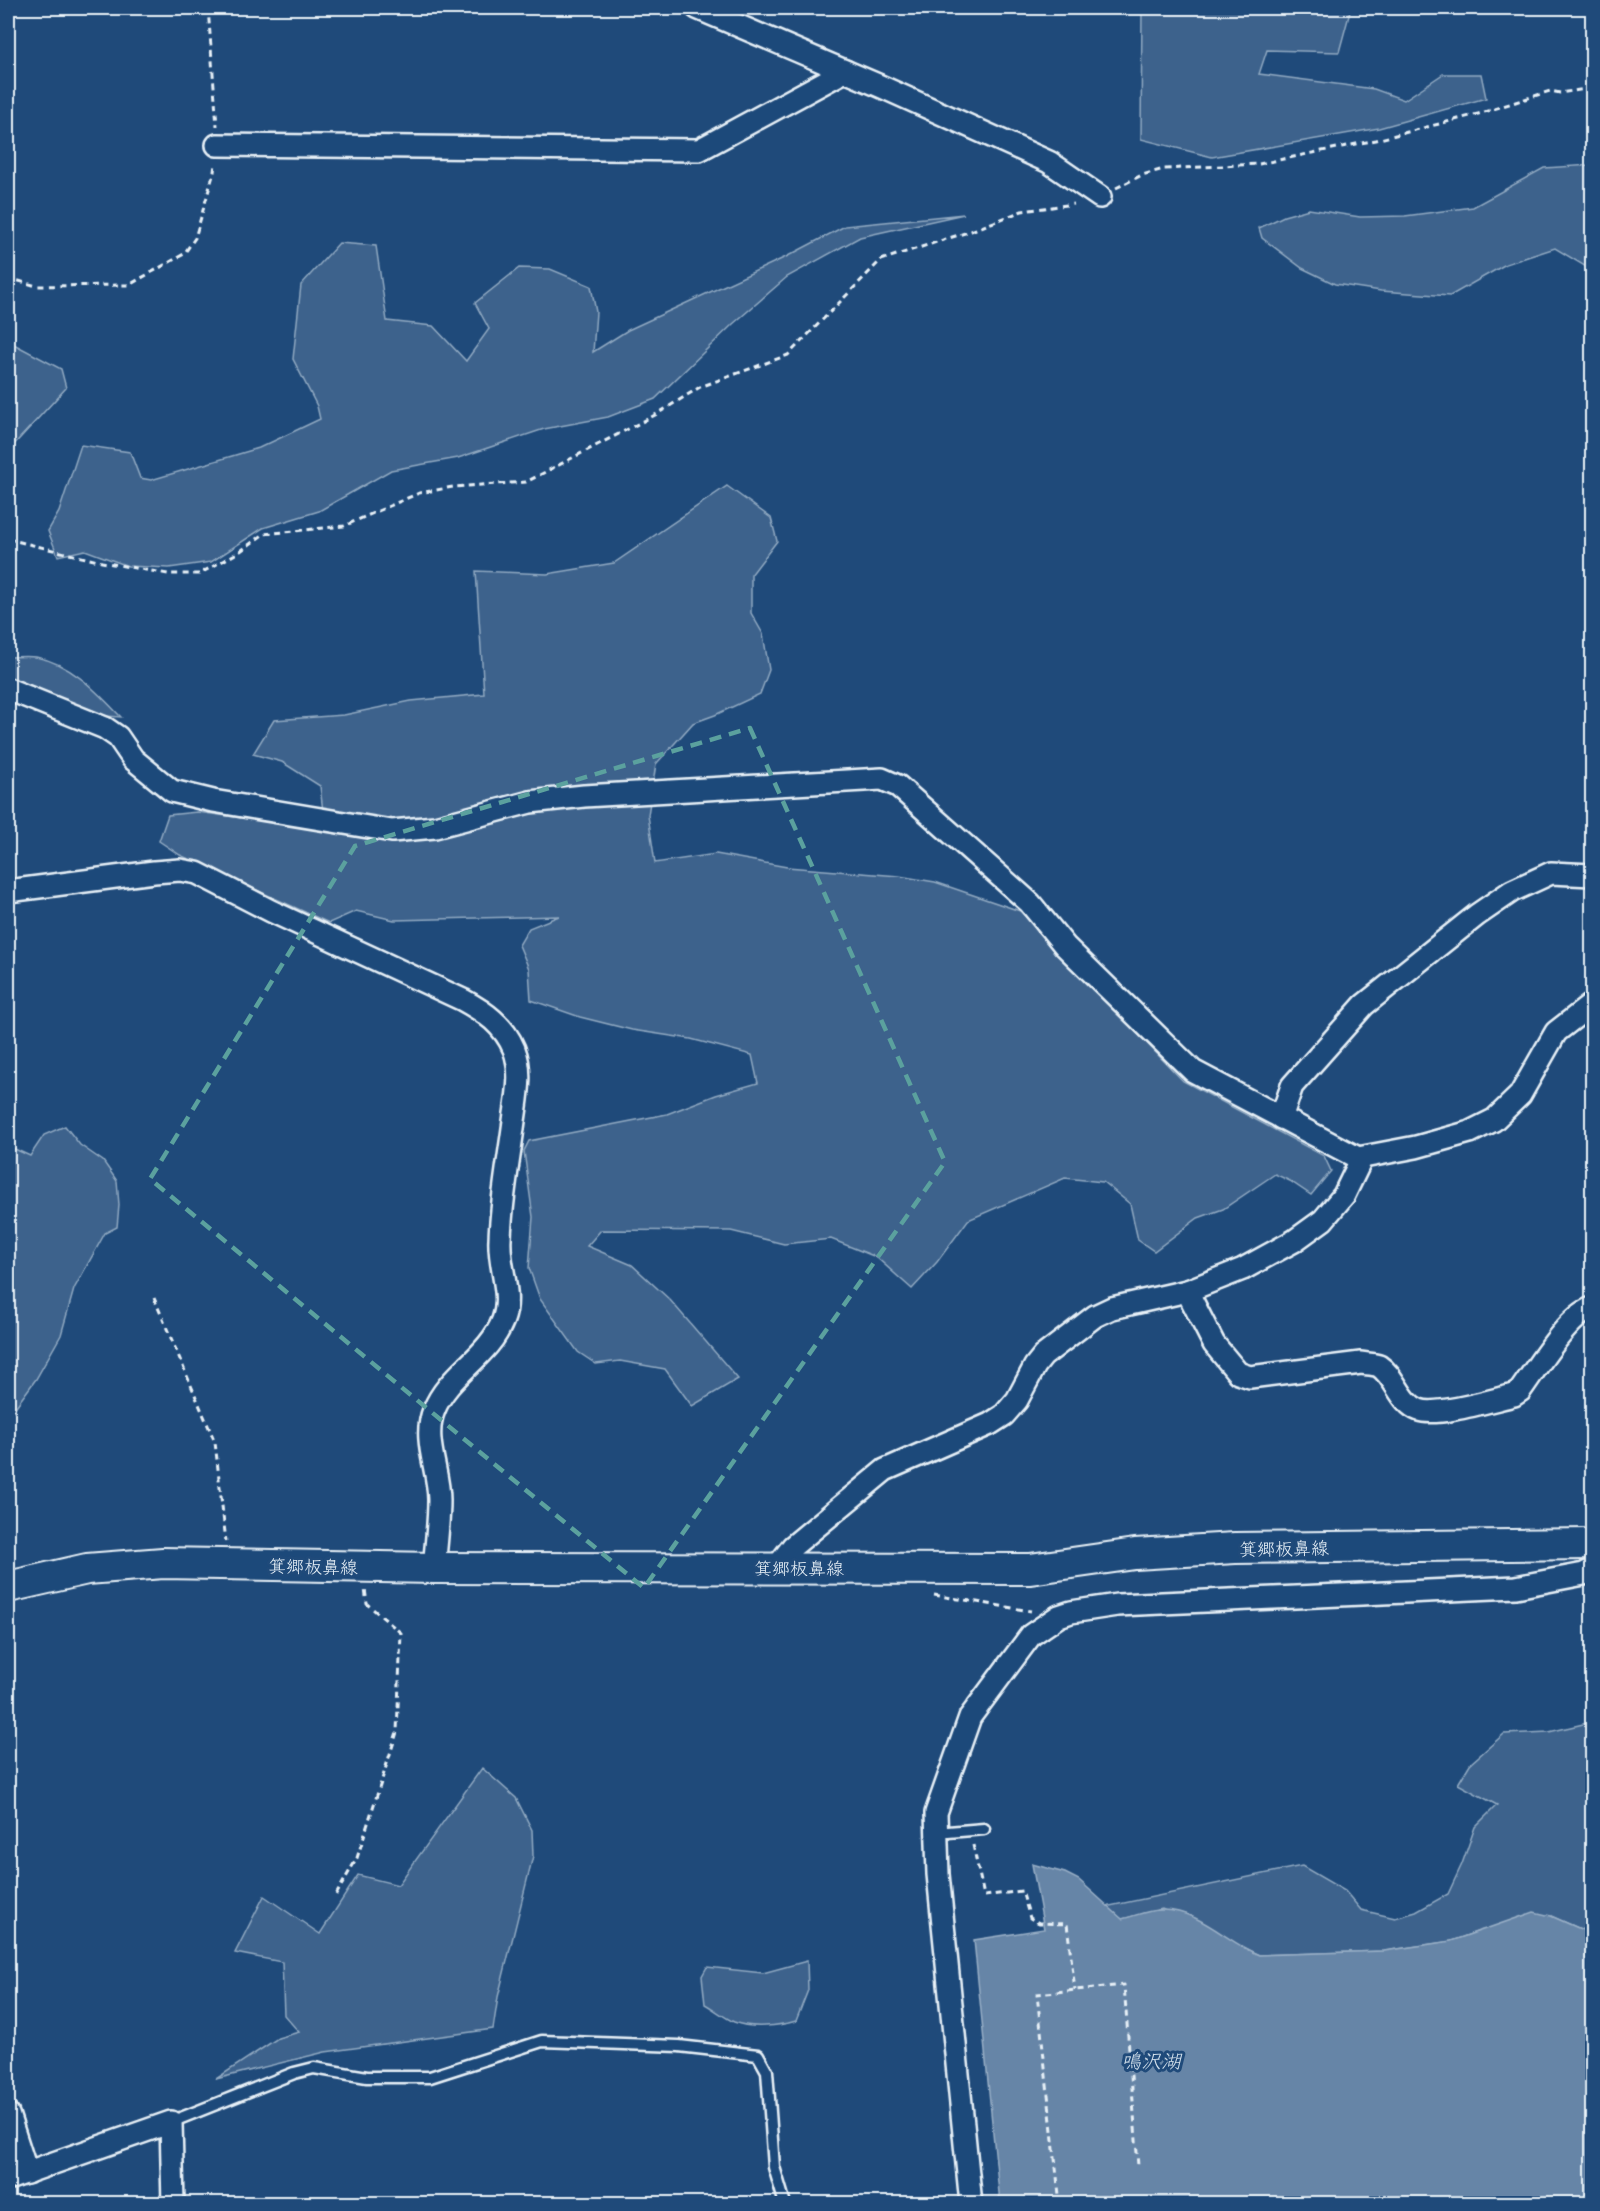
<svg xmlns="http://www.w3.org/2000/svg" width="1600" height="2211" font-family="Mali,'Klee One',sans-serif">
	<style>
		.green { fill: #3c628c; stroke: #92aac2; stroke-width: 1.5 }
		.water { fill: #6685a7; stroke: #9ab0c7; stroke-width: 1.5 }
		.lines { fill: none; stroke-linecap: round; stroke-linejoin: round }
		.lane-casing { stroke: #e8f1f8; stroke-width: 15 }
		.street-casing { stroke: #e8f1f8; stroke-width: 26 }
		.secondary-casing { stroke: #e8f1f8; stroke-width: 34 }
		.path { stroke: #e8f1f8; stroke-width: 3; stroke-dasharray: 6 4.5; stroke-linecap: butt }
		.lane { stroke: #1f4a7a; stroke-width: 10 }
		.street { stroke: #1f4a7a; stroke-width: 21 }
		.secondary { stroke: #1f4a7a; stroke-width: 30 }
		.marked { fill: none; stroke: #5ba19e; stroke-width: 4.5; stroke-dasharray: 12 8; stroke-linejoin: round }
		.labels { text-anchor: middle; dominant-baseline: central; stroke-width: 6; stroke-linejoin: round; paint-order: stroke }
		.street-label { font-size: 18px; fill: #e8f1f8; stroke: #1f4a7a }
		.water-label { font-size: 20px; font-style: italic; fill: #d4e1ec; stroke: #1f4a7a }
	</style>
	<rect width="100%" height="100%" fill="#1f4a7a"/>
	<filter id="ink" filterUnits="userSpaceOnUse"><feTurbulence type="fractalNoise" baseFrequency=".0167" numOctaves="2"/><feDisplacementMap in="SourceGraphic" scale="12" xChannelSelector="R" yChannelSelector="G"/><feConvolveMatrix kernelMatrix="1 2 1 2 8 2 1 2 1" color-interpolation-filters="sRGB"/></filter>
	<g filter="url(#ink)">
		<g class="green">
			<polygon points="1142,8 1351,8 1339,52 1267,50 1259,74 1374,89 1404,100 1443,74 1481,74 1486,98 1379,128 1212,157 1141,139"/>
			<polygon points="1592,165 1592,267 1588,268 1555,248 1506,264 1450,296 1381,291 1335,284 1302,268 1262,238 1259,228 1284,216 1309,209 1360,217 1405,216 1473,207 1544,168"/>
			<polygon points="964,214 860,237 787,277 733,324 655,399 608,417 544,429 458,458 391,470 319,511 263,528 211,562 169,568 128,566 85,550 58,556 48,531 59,512 81,445 130,452 140,478 151,480 259,448 320,419 317,406 293,359 301,285 339,243 376,246 387,321 433,326 466,361 489,329 475,303 519,268 550,269 591,286 596,312 593,352 628,330 786,257 845,226"/>
			<polygon points="8,341 61,369 66,388 8,451"/>
			<polygon points="727,486 771,518 777,541 751,575 751,613 763,634 769,670 760,694 715,715 693,723 656,764 648,815 655,863 716,854 787,867 899,876 935,882 1020,911 1183,1081 1324,1156 1331,1171 1311,1195 1290,1181 1275,1174 1223,1209 1198,1218 1154,1251 1138,1240 1130,1204 1103,1182 1065,1178 968,1220 937,1262 912,1289 876,1257 831,1239 784,1244 731,1231 601,1230 587,1246 632,1265 670,1300 738,1379 692,1406 665,1369 620,1361 596,1364 578,1352 540,1299 529,1268 533,1217 524,1151 529,1141 667,1114 716,1095 758,1083 752,1055 691,1039 632,1030 580,1017 531,1000 529,969 519,945 529,928 559,916 394,920 356,911 329,923 180,855 159,841 168,815 197,812 325,829 320,786 282,762 253,754 274,720 344,715 411,701 484,694 476,571 547,574 614,563"/>
			<path d="M8,657c9,0 19,-1 28,0 36,7 61,35 85,60l-17,-1 -96,-36z"/>
			<polygon points="65,1126 80,1145 103,1161 117,1181 119,1205 117,1227 105,1233 74,1289 61,1335 36,1379 11,1413 8,1412 8,1146 30,1156 44,1135"/>
			<polygon points="1592,1722 1592,1934 1551,1916 1479,1931 1452,1941 1384,1951 1259,1955 1162,1909 1122,1919 1100,1908 1302,1866 1345,1891 1361,1910 1395,1918 1416,1912 1448,1894 1462,1864 1475,1827 1497,1805 1458,1784 1470,1764 1504,1734 1549,1732"/>
			<polygon points="482,1768 516,1798 532,1830 533,1856 498,1997 493,2029 325,2052 216,2079 278,2038 299,2032 284,2015 282,1962 235,1953 264,1896 320,1934 358,1875 398,1885"/>
			<path d="M807,1961l1,29 -12,31c-17,5 -45,8 -62,1 -10,-5 -20,-13 -29,-18l-3,-28 5,-9 56,6z"/>
		</g>
		<path class="water" d="M1032,1864l33,9 14,7 43,39c13,-3 28,-10 41,-9 36,0 64,32 96,45l125,-4 67,-10 83,-29 17,4 41,18v269h-592l-26,-263 70,-11z"/>
		<g class="lines">
			<g class="lane-casing">
				<g id="lane">
					<polyline points="936,1833 984,1829"/>
					<polyline points="171,2122 294,2073 314,2068 367,2077 430,2077 542,2041 679,2046 758,2055 767,2071 774,2167 785,2204"/>
				</g>
			</g>
			<g class="street-casing">
				<g id="street">
					<polyline points="697,8 880,86 1049,162 1100,197"/>
					<polyline points="217,145 699,150 845,71"/>
					<polyline points="8,689 105,728 118,737 133,759 172,791 213,801 392,831 435,827 530,802 584,796 882,779 898,786 1030,903 1065,946 1193,1071 1358,1158 1359,1164 1344,1195 1323,1220 1294,1241 1243,1269 1187,1291 1112,1308 1095,1316 1043,1356 1035,1366 1017,1400 1004,1415 990,1424 885,1470 793,1546 776,1568"/>
					<path d="M8,891l146,-19 26,-2 17,3 74,38 192,89c22,12 41,25 51,49 9,23 3,49 0,72 -5,39 -13,79 -14,118 -2,27 13,55 3,81 -14,37 -55,54 -69,90 -12,29 5,60 5,90 0,23 -3,46 -5,68"/>
					<polyline points="1281,1118 1292,1086 1364,1005 1477,915 1512,891 1551,873 1592,875"/>
					<polyline points="1358,1158 1416,1147 1470,1132 1494,1120 1520,1095 1556,1032 1592,1004"/>
					<path d="M1187,1291l27,53 24,29 12,4 111,-14c5,1 13,1 18,3 17,11 21,37 40,44 18,7 73,-10 95,-15l6,-4c16,-22 48,-75 72,-83"/>
					<polyline points="8,2114 27,2173"/>
					<polyline points="8,2179 171,2122 173,2204"/>
					<polyline points="971,2204 938,1874 936,1813 970,1717 1031,1635 1059,1616 1071,1612 1117,1605 1516,1587 1584,1574 1592,1570"/>
				</g>
			</g>
			<g class="secondary-casing">
				<polyline id="secondary" points="8,1587 87,1569 163,1563 434,1568 1030,1569 1135,1554 1235,1548 1592,1544"/>
			</g>
			<g class="path">
				<polyline points="208,8 217,126"/>
				<polyline points="1116,188 1142,175 1164,169 1259,164 1376,140 1478,114 1550,91 1560,93 1592,88"/>
				<polyline points="8,278 37,286 129,285 184,254 195,238 214,172 215,163"/>
				<polyline points="8,539 102,562 168,574 199,574 239,552 264,534 344,526 419,493 453,487 526,482 657,414 700,387 788,355 881,260 971,231 1022,211 1074,204"/>
				<polyline points="154,1298 215,1442 226,1542"/>
				<polyline points="934,1595 1031,1611"/>
				<polyline points="973,1845 984,1896 1022,1891 1030,1918 1039,1923 1067,1924 1075,1990"/>
				<polyline points="336,1895 357,1858 397,1732 401,1633 367,1604 365,1589"/>
				<polyline points="1060,2204 1037,1994 1124,1985 1138,2166"/>
			</g>
			<use href="#lane" class="lane"/>
			<use href="#street" class="street"/>
			<use href="#secondary" class="secondary"/>
		</g>
	</g>
	<path class="marked" d="M750,728l195,434 -301,426 -494,-409 205,-333z"/>
	<g class="labels">
		<g class="street-label">
			<text transform="translate(1284 1548) rotate(-1)">箕郷板鼻線</text>
			<text transform="translate(313 1566) rotate(1)">箕郷板鼻線</text>
			<text x="799" y="1568">箕郷板鼻線</text>
		</g>
		<g class="water-label">
			<text x="1151" y="2060">鳴沢湖</text>
		</g>
	</g>
	<rect width="1600" height="2211" fill="none" stroke="#1f4a7a" stroke-width="30"/>
	<rect x="15" y="15" width="1570" height="2181" fill="none" stroke="#e8f1f8" stroke-width="2" filter="url(#ink)"/>
</svg>
